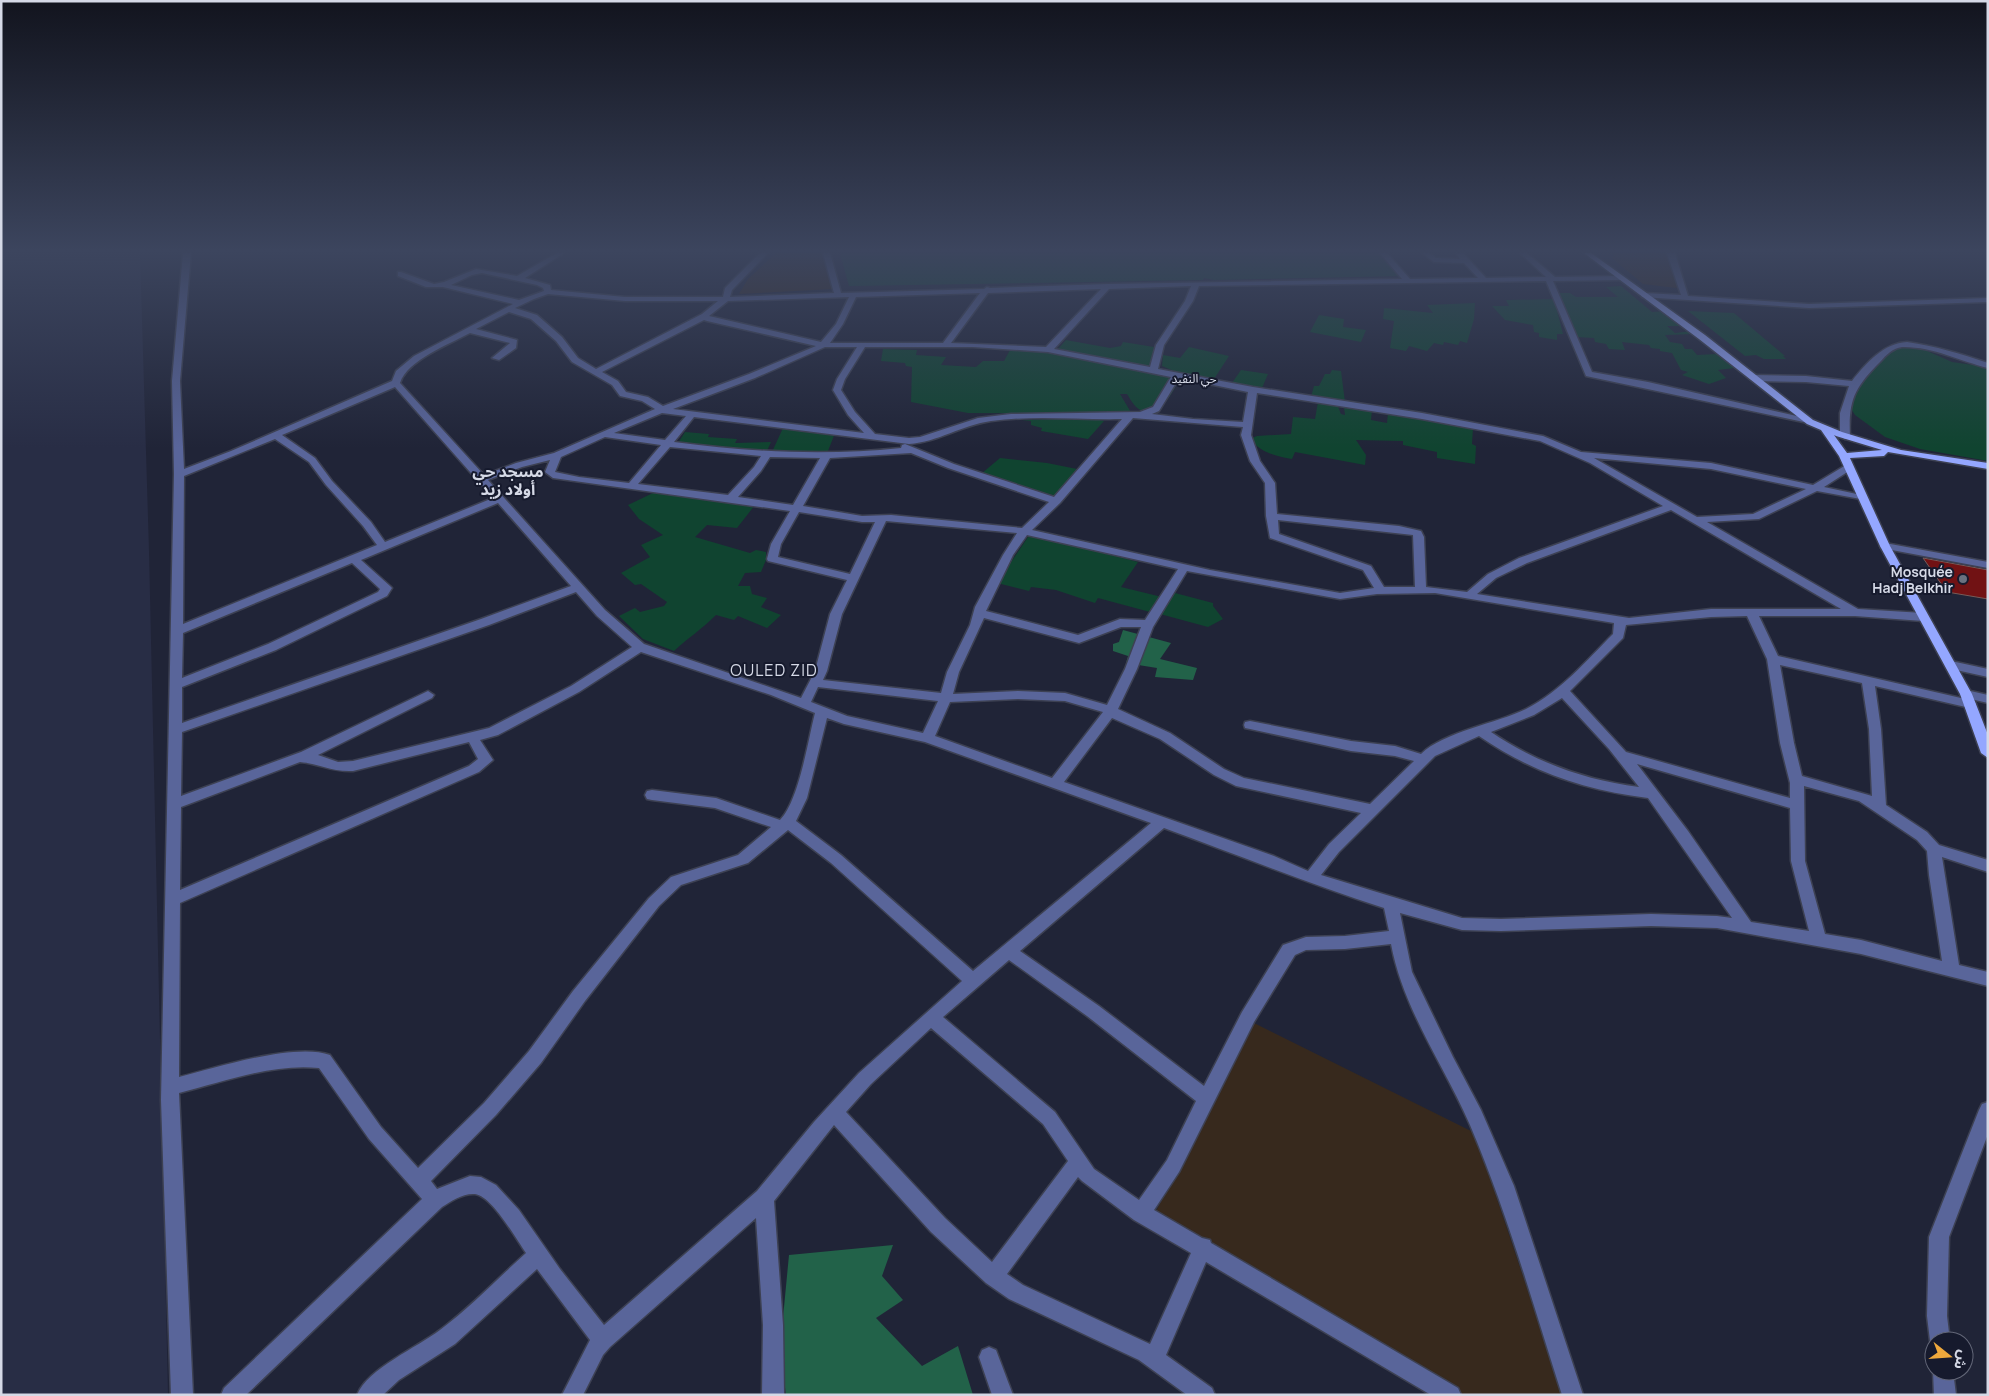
<svg xmlns="http://www.w3.org/2000/svg" width="1989" height="1396" font-family="Manrope,'Noto Sans Arabic',sans-serif">
	<style>
		.built { fill: #282d45 }
		.education { fill: #37291d }
		.green { fill: #104430 }
		.forest { fill: #226249 }
		.building { fill: #711214; stroke: #775b58 }
		.lines { fill: none; stroke-linecap: round; stroke-linejoin: round }
		.minor-casing { stroke: #3d4153; stroke-width: 3 }
		.major-casing { stroke: #3d4153; stroke-width: 3 }
		.minor { fill: #59659a; fill-rule: evenodd }
		.major { fill: #94a7ff; fill-rule: evenodd }
		.worship-dot { fill: #6b7280; stroke: #161a2d; stroke-width: 2 }
		.labels { text-anchor: middle; dominant-baseline: central; stroke-width: 4; stroke-linejoin: round; paint-order: stroke }
		.far-neighbourhood-label { font-size: 12px; fill: #d5d9e6; stroke: #161a2d }
		.poi-label { font-size: 14px; font-weight: bold; fill: #d5d9e6; stroke: #161a2d; text-anchor: end }
		.far-district-label { font-size: 16px; font-weight: bold; fill: #d5d9e6; stroke: #161a2d }
		.quarter-label { font-size: 16px; letter-spacing: 1px; fill: #d5d9e6; stroke: #161a2d }
	</style>
	<rect width="100%" height="100%" fill="#202437"/>
	<polygon class="built" points="1,253 140,253 149,551 168,1395 1,1395"/>
	<g class="education">
		<polygon points="776,253 825,253 833,289 739,294 748,279"/>
		<polygon points="1610,253 1673,253 1685,289 1643,284 1612,258 1614,256"/>
		<polygon points="1254,1023 1475,1133 1563,1395 1458,1395 1155,1213"/>
	</g>
	<g class="green">
		<polygon points="840,253 1381,253 1401,276 1214,280 1204,278 1203,280 849,286"/>
		<polygon points="1621,286 1652,312 1666,311 1685,326 1667,326 1675,333 1692,331 1695,334 1665,335 1670,342 1682,344 1685,349 1692,349 1697,355 1716,354 1734,368 1718,370 1726,378 1709,384 1682,375 1688,372 1681,370 1672,353 1660,351 1660,349 1651,348 1649,345 1622,342 1625,350 1609,349 1606,344 1595,342 1594,338 1576,337 1559,299 1563,299 1556,293 1570,293 1576,297 1618,297 1606,287"/>
		<polygon points="1554,299 1563,334 1557,334 1557,340 1539,337 1539,333 1534,332 1533,325 1505,320 1492,306 1509,306 1506,300"/>
		<polygon points="1475,303 1474,319 1467,343 1460,341 1458,345 1444,342 1443,345 1434,343 1427,351 1409,346 1406,351 1390,348 1394,321 1383,319 1384,308 1433,313 1427,305"/>
		<polygon points="1688,311 1734,313 1785,356 1783,356 1786,359 1764,359 1756,355 1745,356"/>
		<polygon points="1319,315 1344,319 1343,327 1366,330 1361,342 1310,332"/>
		<polygon points="1066,340 1110,348 1121,346 1123,342 1154,347 1151,367 1057,350"/>
		<polygon points="1189,347 1229,356 1214,379 1176,372 1162,366 1163,355 1180,358"/>
		<polygon points="1899,347 1925,350 1952,362 1988,367 1988,461 1920,449 1885,437 1855,415 1850,407 1854,387 1867,371"/>
		<path d="M883,349l34,1 -1,5 30,2 -5,8 35,2 7,-6h21l6,-11 32,2 128,24 7,6c-3,12 -19,33 -34,29 -8,-2 -12,-11 -16,-17h-7l12,20 -164,-1 -57,-11 1,-35 -6,-1 -1,-3 -24,-2z"/>
		<polygon points="1241,370 1268,374 1262,388 1232,383"/>
		<polygon points="1332,370 1341,371 1345,402 1311,397 1314,386 1319,386 1325,374 1330,374"/>
		<path d="M1318,402l19,2 4,10 4,1 -1,-8 28,3 -1,10 16,3 1,-10 85,15 -1,16 4,2 -1,18 -38,-6v-6l-34,-7v-4l-47,-1 10,15 -1,10 -70,-13 -3,7c-16,-3 -31,-6 -42,-20l7,-3 34,-2 2,-17 22,2z"/>
		<polygon points="1092,418 1104,421 1088,439 1041,431 1042,428 1031,425 1031,421 1022,420"/>
		<polygon points="783,428 835,433 826,456 772,452"/>
		<polygon points="685,432 709,434 708,437 737,439 735,443 771,442 767,451 678,443"/>
		<polygon points="1000,458 1047,463 1077,469 1056,496 981,474"/>
		<path d="M653,493l102,12 -18,23 -30,-3 -12,12 55,16 6,-3 10,2v8l-5,12 -16,1 -7,13h12l2,8 15,4 -6,9 20,8 -14,13 -29,-12 -4,4 -18,-5c-14,14 -28,23 -42,36l-31,-12 -24,-23 16,-8 5,4 24,-6 3,-4 -26,-18 -6,1 -14,-12 29,-16 -9,-12 22,-10 -24,-16 -11,-14z"/>
		<polygon points="1030,534 1138,562 1121,587 1162,597 1150,612 1098,598 1095,603 1056,590 1031,587 1029,591 997,583"/>
		<polygon points="1175,593 1213,603 1213,606 1223,619 1208,627 1160,614"/>
	</g>
	<g class="forest">
		<polygon points="1123,630 1171,643 1160,659 1197,668 1193,680 1155,677 1157,668 1126,663 1128,656 1113,651 1113,644 1119,642"/>
		<polygon points="893,1245 882,1276 903,1300 876,1318 922,1366 958,1346 973,1395 786,1395 780,1349 789,1255"/>
	</g>
	<polygon class="building" points="1923,558 1988,570 1988,599 1947,592"/>
	<g class="lines">
		<g class="minor-casing">
			<g id="minor">
				<path d="M183,253h8l-11,128 4,88 47,-18 161,-70 4,-10 18,-15 99,-52 -70,-17h-17l-28,-11v-4h3l33,12 10,-2 32,-13 41,7 40,-23h7l-39,25 25,7 1,5 74,7h98l2,-9 35,-35h8l-36,37 -2,7 104,-4 -11,-40h7l11,40 143,-4 3,-2 3,1 118,-4 294,-5 -22,-26h7l23,26 68,-1 -14,-15 -30,-1 -12,-9h7l7,5 24,1 -4,-5 7,-1 23,25 60,-1 -26,-24h7l28,24 68,-1v4h-3l-67,1 39,91 56,10 162,37 5,3 -2,2 -227,-48 -40,-95 -347,5 -6,15 -29,44 -6,24 95,18 169,26 121,23 38,16 130,11 102,22 33,-20h6v4l-28,18 42,9v4l-49,-9 -58,28 -52,3 151,87 65,4 6,4 -6,4 -68,-5h-96l19,40 196,45 2,3 -6,4 -95,-22 6,43 5,76 41,27 12,13 49,15v12l-46,-15 17,108 29,7v14l-127,-32 -144,-26 -66,-2 -150,5 -39,-1 -62,-17 12,59 41,85 28,53 33,76 69,209h-21c-29,-91 -55,-183 -92,-270 -26,-60 -67,-116 -79,-181l-46,5 -39,1 -11,5 -41,67 -75,150 -25,38 48,28 8,2 1,3 247,145 3,7h-30l-225,-133 -40,93 46,33 3,7h-28l-48,-35 -130,-61 -23,-16 -55,-51 -97,-107 -60,76 9,124 1,70h-22l1,-70 -7,-107 -146,129 -7,8 -20,40h-21l28,-55 -53,-71 -82,75 -56,36 -16,15h-26c10,-26 61,-48 83,-65 31,-23 58,-52 86,-77 -10,-14 -34,-57 -51,-59 -12,-1 -24,7 -33,13l-196,188h-25l3,-7 198,-189 -53,-60 -50,-71c-46,-5 -96,14 -140,25l14,302h-22l-10,-295 13,-626 -2,-93zM482,273l55,12 6,3 1,3 -25,9 -68,-15 21,-10zM1191,286l-6,15 -29,44 -6,22 -96,-18 55,-60zM1101,289l-55,58 -95,-4 37,-50zM980,293l-37,50h-113l13,-19 13,-27zM548,294l77,7h93l-16,13 -106,55 -18,-11 -16,-21 -25,-22 -22,-7 19,-9zM849,297l-13,27 -15,18 -112,-26 19,-15zM509,312l22,7 25,22 16,21 40,23 8,11 22,5 13,8 -101,44 -38,10 -32,12 -84,-92c7,-23 50,-39 70,-50l40,10 -18,15 7,2 17,-12 1,-8 -41,-11zM704,320l3,1 109,25 -67,28 -86,32 -15,-9 -22,-5 -8,-11 -16,-9zM825,347h32l-20,32 -4,11 15,25 16,18 -191,-24 82,-31zM865,347h108l75,5 123,25 -18,30 -13,5 -129,2 -33,4 -58,19 -11,1 -34,-4 -20,-22 -14,-22 4,-11zM1179,378l69,14 -5,30 -50,-3 -41,-5 7,-3zM395,387l98,111 -108,44 -14,-20 -39,-41 -17,-23 -33,-23zM1257,393l165,26 118,22 50,22 73,43 -144,52 -31,16 -21,18 -41,-5 -2,-50 -3,-6 -22,-5 -122,-12 -2,-31 -15,-22 -9,-26zM662,413l24,3 -21,24 -51,-7zM694,417l215,27c29,-2 53,-19 82,-23 43,-6 88,-1 131,-2l-68,78 -100,-33 -49,-20 -3,1 -1,3c-76,8 -152,4 -227,-6zM1133,418l110,9 -2,8 9,26 15,22 1,33 4,22 93,32 11,18 -34,5 -130,-23 -178,-40 28,-27zM605,437l56,8 -32,38 -50,-6 -24,-5 6,-15zM275,439l34,23 17,23 37,41 14,19 -194,79 1,-148zM670,447l91,9 -7,11 -26,28 -90,-11zM911,453l37,15 101,34 -27,26 -131,-13 -29,1 -59,-10 27,-48zM770,457l50,1 -27,47 -55,-8 23,-26zM1594,458l117,11 95,20 -53,25 -56,3zM550,460l-5,12 8,6 237,33 -19,33 -4,15 1,2 79,19 -17,34 -15,57 -14,27 -157,-54 -39,-34 -117,-130 34,-13zM498,503l73,83 -90,33 -299,104v-36l94,-37 111,-54 5,-8 -2,-2 -29,-26zM1671,510l170,99h-130l-82,9 -152,-24 19,-16 31,-15zM799,512l63,10h13l-25,52 -72,-17 3,-13zM1278,520l135,15 2,52h-31l-13,-21 -92,-32zM886,521l131,12 -14,22 -28,52 -5,18 -23,47 -6,21 -118,-13 4,-9 15,-57zM1027,535l151,34 -33,51 -25,-1 -42,16 -92,-24 27,-56zM352,563l28,26 -2,3 -110,52 -86,34 1,-45zM1187,571l153,28 37,-5 58,-1 179,30 -1,11c-27,27 -52,57 -87,75 -28,14 -83,23 -105,45l-26,-8 -44,-5 -101,-20 -5,1 -1,3 1,3 5,1 101,22 44,5 19,5 -44,43 -126,-26 -20,-9 -54,-36 -52,-24 19,-40 16,-42zM576,592l21,24 35,31 -61,39 -82,42 -136,33 -15,1 -20,-7 114,-57 2,-3 -6,-4 -127,61 -120,44 1,-64 307,-107zM1747,616l20,43 13,84 10,40v15l-164,-46 -56,-61 53,-53 3,-13 85,-8zM984,618l95,25 42,-16h20l-16,42 -18,36 -42,-12 -47,-2 -65,3 6,-22zM641,652l130,43 44,18c-7,27 -16,88 -35,107l-64,-22 -64,-8 -5,1 -2,4 2,4 5,1 63,8 56,19 -33,28 -67,22 -22,21 -76,93 -44,60 -45,52 -66,65 -37,-41 -51,-72c-35,-13 -114,13 -151,22l1,-174 299,-131 14,-12 -13,-20 18,-5 81,-43zM1780,665l82,18 7,46 3,67 -70,-20 -8,-33zM818,687l120,14 -15,32 -76,-17 -36,-14zM1562,698l47,51 30,38c-54,-7 -102,-24 -148,-55l43,-17zM1018,699l47,2 38,11 -51,66 -117,-42 15,-34zM827,718l17,6 81,18 226,81 -178,148 -132,-116 -45,-34 11,-23zM1112,718l48,21 54,36 22,11 125,27 -32,31 -21,27 -34,-15 -210,-74zM1479,736c54,37 105,54 169,62l84,120 -15,-2 -66,-2 -150,5 -39,-1 -141,-43 18,-23 96,-96zM469,742l9,17 -9,7 -289,124 1,-83 119,-45c21,2 31,10 53,9zM1637,764l153,44 1,53 18,70 -58,-9 -63,-91zM1804,786l55,15 58,39 10,11 2,24 13,86 -81,-21 -36,-6 -20,-73zM1164,828c74,27 146,56 220,80l5,23 -44,5 -39,1 -23,8 -41,67 -38,74 -105,-80 -79,-55zM788,830l43,33 131,118 -103,92 -45,49 -57,69 -153,134 -44,-56 -41,-59 -23,-25 -15,-8 -11,-1 -33,13 -6,-8 65,-66 45,-52 44,-62 74,-95 22,-21 67,-22zM1009,960l78,56 109,85 -29,59 -28,40 -45,-31 -39,-57 -112,-95zM931,1028l112,96 25,37 -76,101 -47,-44 -99,-106 25,-28zM1078,1177l4,4 52,39 57,33 -41,91 -127,-59 -16,-11z"/>
				<polygon points="1667,253 1675,253 1688,296 1809,304 1988,298 1988,302 1809,308 1642,297 1641,295 1645,293 1681,295"/>
				<path d="M1907,342c28,4 55,12 81,21v5c-28,-7 -57,-22 -86,-21 -9,1 -16,8 -22,15 -25,25 -32,38 -30,74l-5,3 -5,-3v-23l9,-27 -43,-4 -53,-1 -4,-3 4,-3 53,1 46,5c14,-18 32,-38 55,-39z"/>
				<polygon points="1885,543 1988,562 1988,568 1881,548 1880,546"/>
				<polygon points="1951,661 1988,669 1988,677 1947,668 1945,665 1947,662"/>
				<polygon points="1966,690 1988,695 1988,703 1962,697 1960,694 1962,691"/>
				<polygon points="1988,1102 1988,1134 1949,1237 1947,1316 1950,1341 1934,1341 1934,1349 1930,1341 1927,1316 1929,1237 1979,1110 1982,1104"/>
				<polygon points="989,1347 996,1350 1013,1395 992,1395 979,1357 982,1350"/>
				<polygon points="1934,1368 1934,1371 1953,1371 1956,1395 1934,1395 1933,1371"/>
			</g>
		</g>
		<g class="major-casing">
			<path id="major" d="M1584,253h7l114,82 108,85 29,12 59,18 87,13v6l-100,-17 -4,4 -34,2 40,88 82,148 16,41v23l-7,-5 -21,-59 -80,-148 -41,-90 -18,-26 -14,-6 -108,-85zM1834,435l2,1 46,14 -35,3z"/>
		</g>
		<use href="#minor" class="minor"/>
		<use href="#major" class="major"/>
	</g>
	<linearGradient id="sky" x2="0" y2="1"><stop stop-color="#12141e"/><stop offset="0.56" stop-color="#3c455e"/><stop offset="1" stop-color="#3c455e" stop-opacity="0"/></linearGradient>
	<rect width="1989" height="448" fill="url(#sky)"/>
	<circle class="worship-dot" cx="1963" cy="579" r="5"/>
	<g class="labels">
		<g class="far-neighbourhood-label">
			<text x="1194" y="378">حي النفيد</text>
		</g>
		<g class="poi-label">
			<text x="1953" y="571">Mosquée<tspan x="1953" dy="16">Hadj Belkhir</tspan></text>
		</g>
		<g class="far-district-label">
			<text x="508" y="471">مسجد حي<tspan x="508" dy="18">أولاد زيد</tspan></text>
		</g>
		<g class="quarter-label">
			<text x="774" y="670">OULED ZID</text>
		</g>
	</g>
	<rect width="1989" height="1396" fill="none" stroke="#d5d9e6" stroke-width="5"/>
	<g transform="translate(1949 1356) rotate(107)"><circle r="24" fill="#161a2d" stroke="#626677"/>
	<path d="M0-4L9 19L0 12L-9 19Z" fill="#eea83c"/>
	<text y="-8" font-size="14" font-weight="bold" text-anchor="middle" fill="#d5d9e6">ش</text>
	</g>
</svg>
